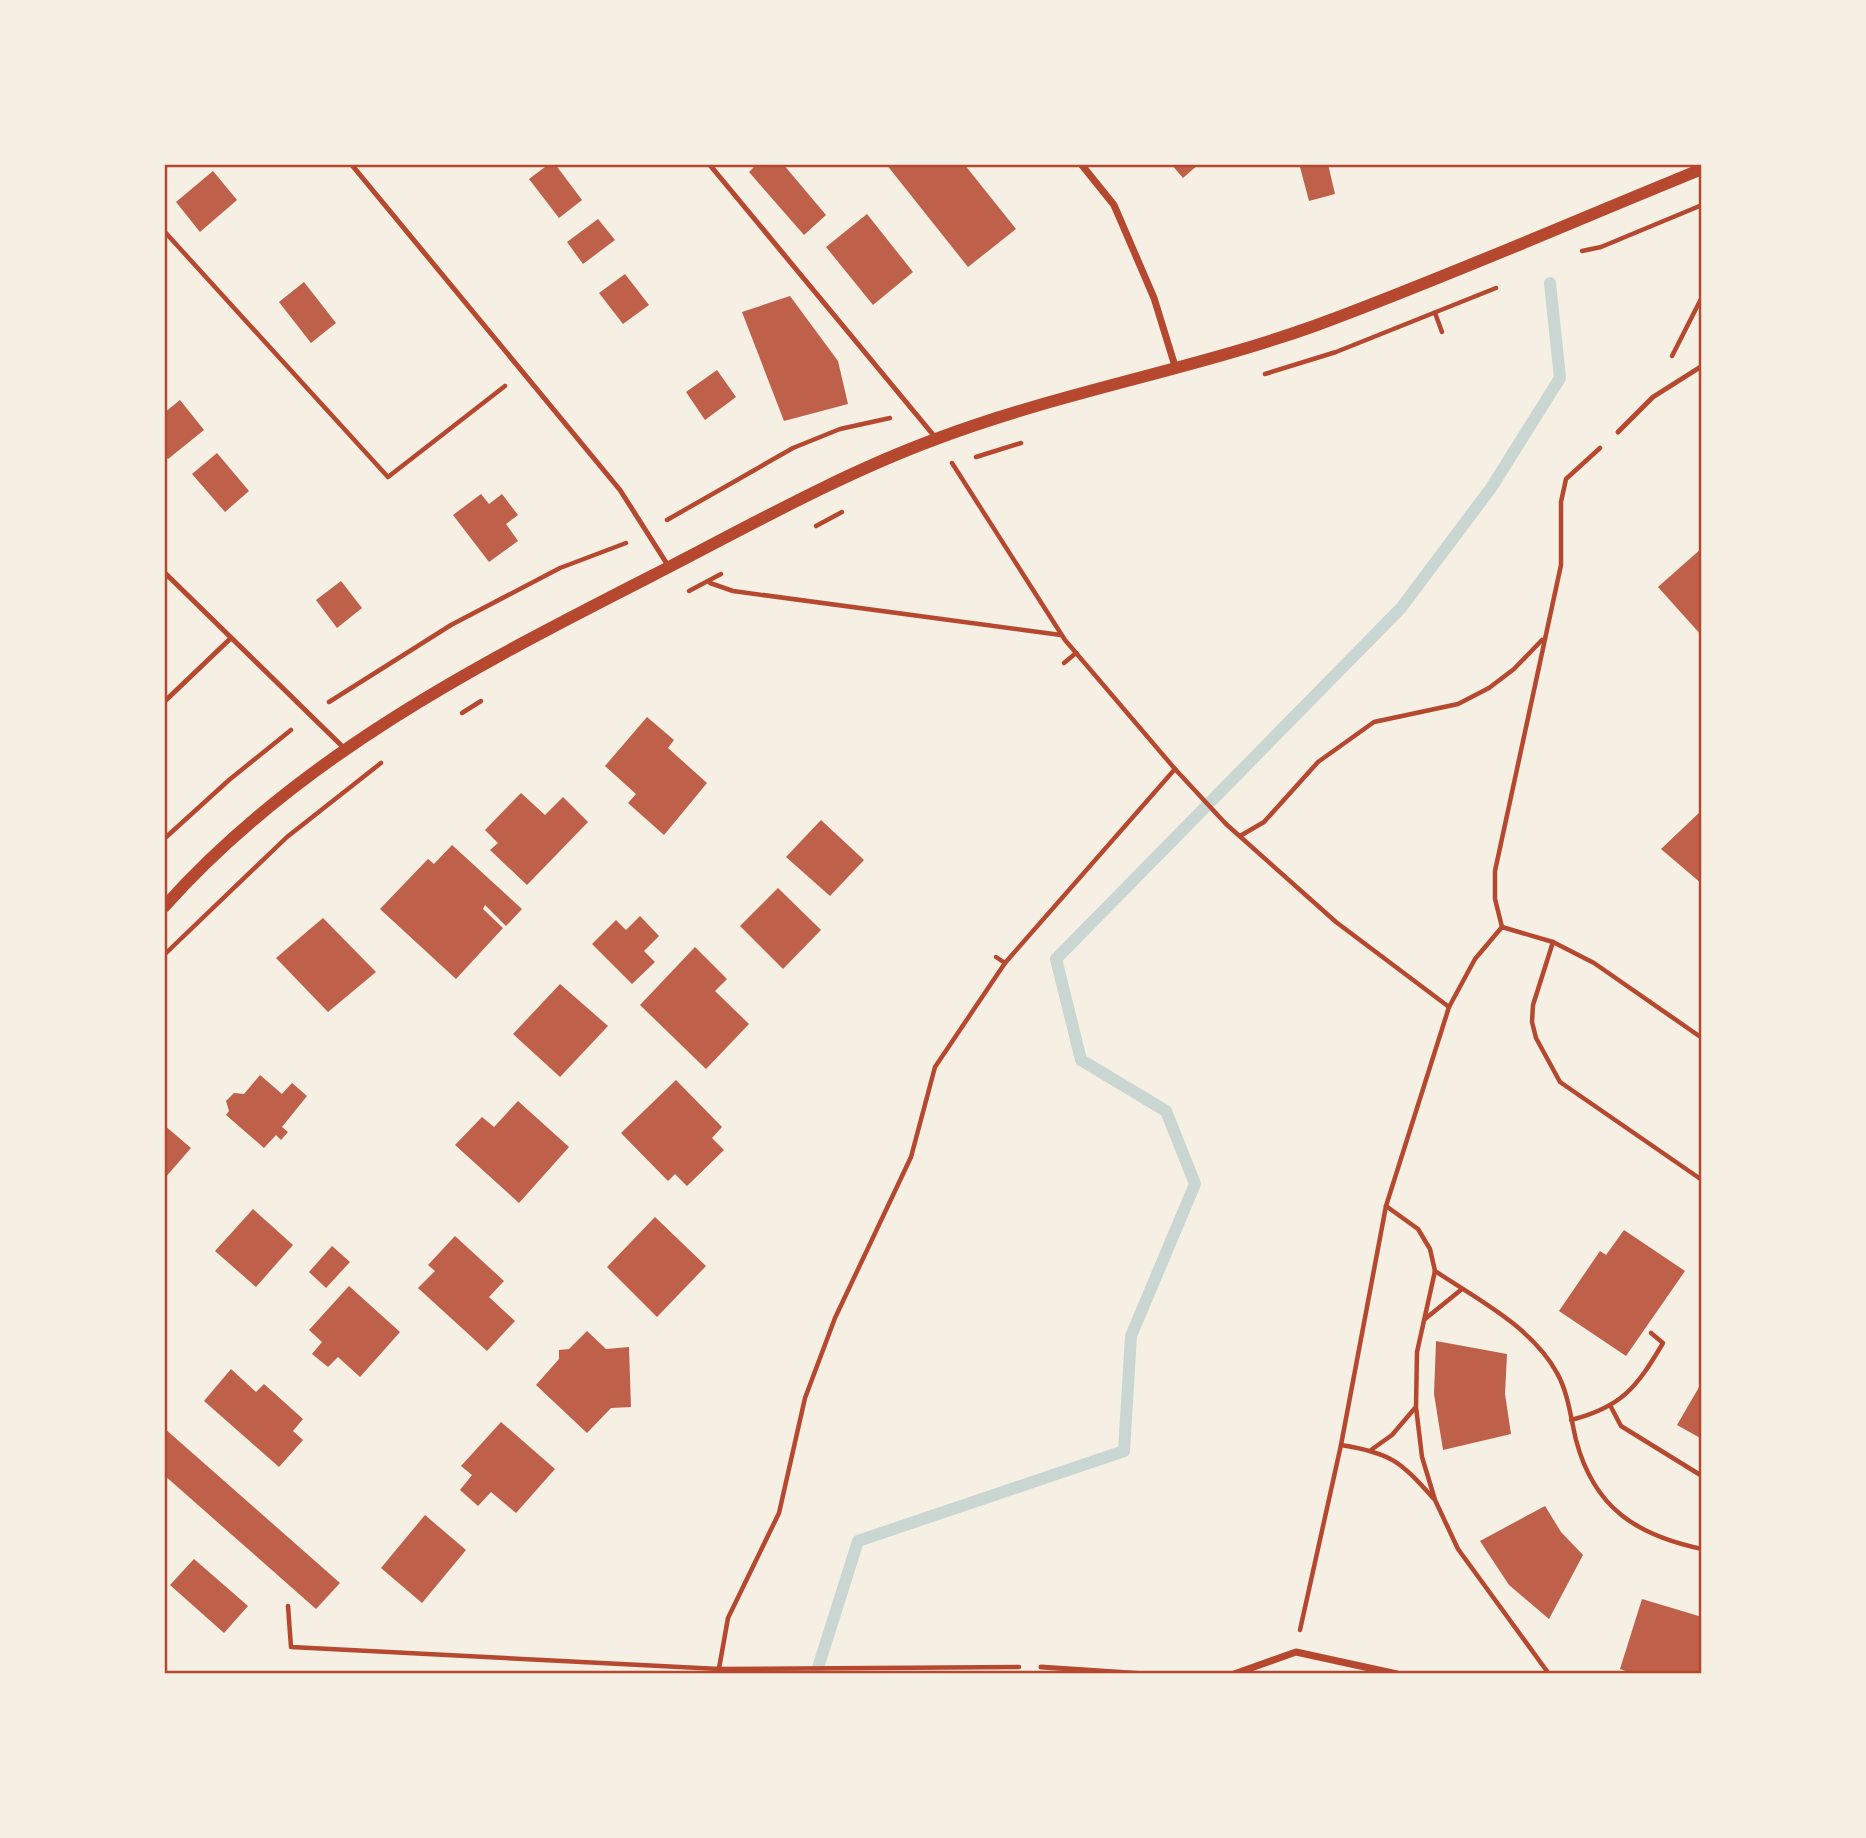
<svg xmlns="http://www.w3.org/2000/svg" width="1866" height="1838" font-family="'Titillium Web',sans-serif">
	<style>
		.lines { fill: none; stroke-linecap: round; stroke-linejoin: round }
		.stream { stroke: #c9d6d2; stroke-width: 12 }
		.building { fill: #bf614a }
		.path { stroke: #b5482f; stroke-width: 4.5 }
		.service { stroke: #b5482f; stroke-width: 5 }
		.minor { stroke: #b5482f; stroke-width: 7 }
		.tertiary { stroke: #b5482f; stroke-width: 12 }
		.neatline { fill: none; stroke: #b5482f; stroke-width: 2.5 }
	</style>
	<rect width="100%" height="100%" fill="#f6efe4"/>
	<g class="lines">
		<polyline class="stream" points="816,1674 858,1541 1124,1451 1131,1336 1195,1184 1166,1111 1081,1060 1056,959 1401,608 1491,488 1560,378 1550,283"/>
	</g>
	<g class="building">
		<polygon points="549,164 555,164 582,200 559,218 529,179"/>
		<polygon points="757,164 783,164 826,215 804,235 749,172"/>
		<polygon points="886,164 964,164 1016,229 968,267"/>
		<polygon points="1171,164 1199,164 1183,178"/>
		<polygon points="1308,164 1328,164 1335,194 1309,201 1300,167"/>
		<polygon points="213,171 237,200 200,232 176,202"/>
		<polygon points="867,214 913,272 873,305 826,247"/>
		<polygon points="598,219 615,240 583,264 567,242"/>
		<polygon points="625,274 649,305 623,324 599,293"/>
		<polygon points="304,282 336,323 311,343 279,302"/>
		<polygon points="790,296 838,361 848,404 784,421 742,312"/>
		<polygon points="717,370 736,397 705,420 686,392"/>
		<polygon points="180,400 204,430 168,459 164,455 164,413"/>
		<polygon points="217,453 249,491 225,512 192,474"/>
		<polygon points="481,494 489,504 502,494 518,515 506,524 518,541 489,562 453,515"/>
		<polygon points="1702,548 1702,636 1658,587"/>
		<polygon points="341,581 362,608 337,628 316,600"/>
		<polygon points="647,717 674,740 668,748 707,783 664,835 628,803 636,794 605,766"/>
		<polygon points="521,793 545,815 563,797 588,822 527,885 490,850 498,843 485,830"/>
		<polygon points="1702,810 1702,884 1661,849"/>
		<polygon points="821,820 864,860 830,896 786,857"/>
		<polygon points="452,845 522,909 506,926 485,905 483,909 503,928 456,979 380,909 428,859 434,864"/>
		<polygon points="778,888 821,930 783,969 740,926"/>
		<polygon points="640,916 659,936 644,951 655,962 632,984 592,944 616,920 626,930"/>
		<polygon points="323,918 376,972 328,1012 276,958"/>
		<polygon points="695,947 727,979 715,991 749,1024 706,1069 640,1005"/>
		<polygon points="560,984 608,1026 560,1077 513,1034"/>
		<polygon points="260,1075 282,1094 292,1083 307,1096 282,1127 288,1132 281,1140 276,1135 264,1148 226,1115 229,1111 226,1101 234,1093 244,1094"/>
		<polygon points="676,1080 722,1127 712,1138 724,1150 687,1186 675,1174 668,1181 621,1133"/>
		<polygon points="518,1101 569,1147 519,1203 455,1145 482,1117 494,1127"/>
		<polygon points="164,1125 191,1148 164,1179"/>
		<polygon points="253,1209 293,1245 256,1287 215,1251"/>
		<polygon points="655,1217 706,1266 657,1317 607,1267"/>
		<polygon points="1624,1230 1685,1271 1626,1356 1559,1311 1600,1251 1606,1255"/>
		<polygon points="455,1236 504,1281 489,1297 515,1321 487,1351 418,1288 435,1271 428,1265"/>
		<polygon points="332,1246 350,1262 326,1288 309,1272"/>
		<polygon points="349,1286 400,1332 360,1377 338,1357 328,1367 312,1354 322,1342 309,1330"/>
		<polygon points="587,1331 606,1349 629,1347 631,1407 611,1408 587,1433 536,1385 559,1359 559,1350 569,1349"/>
		<polygon points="1436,1341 1507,1354 1505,1394 1511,1434 1443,1450 1434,1394"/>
		<polygon points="231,1369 256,1392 264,1384 303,1419 293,1431 303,1440 279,1467 204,1401"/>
		<polygon points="1702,1382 1702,1439 1677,1425"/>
		<polygon points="501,1422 555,1469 516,1513 491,1492 478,1506 460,1490 472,1475 461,1466"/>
		<polygon points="164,1428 340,1583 316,1609 164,1475"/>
		<polygon points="1545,1506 1561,1532 1583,1555 1549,1619 1509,1585 1480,1541"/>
		<polygon points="425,1515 466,1550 422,1603 381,1568"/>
		<polygon points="194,1559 248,1606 224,1633 170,1585"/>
		<polygon points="1642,1599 1702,1617 1702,1674 1634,1674 1620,1669"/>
	</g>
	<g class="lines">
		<g class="path">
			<polyline points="164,231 388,477 505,386"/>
			<polyline points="1582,251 1601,247 1702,205"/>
			<polyline points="1435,313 1442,332"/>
			<polyline points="1672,356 1702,297"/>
			<polyline points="1265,374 1336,352 1496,288"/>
			<polyline points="976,457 1021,443"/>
			<polyline points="952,463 1065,640 1175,769 1226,824 1336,922 1449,1007"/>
			<polyline points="667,520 793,448 840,429 890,418"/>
			<polyline points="816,526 842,512"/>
			<polyline points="710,583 733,591 1061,635"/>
			<polyline points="689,591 721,574"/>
			<polyline points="1064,663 1076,653"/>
			<polyline points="329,702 451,625 560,568 626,543"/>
			<polyline points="462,713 481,701"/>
			<polyline points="1240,836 1264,822 1318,762 1374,722 1458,704 1489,688 1514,669 1542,640"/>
			<polyline points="164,839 229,780 291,730"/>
			<polyline points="1502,927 1495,899 1495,871 1561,565 1561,502 1566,479 1600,448"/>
			<polyline points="1502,927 1553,942 1594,963 1702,1038"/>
			<polyline points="1553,942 1533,1005 1532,1022 1536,1038 1560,1082 1702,1180"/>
			<polyline points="164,955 287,837 381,763"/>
			<polyline points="996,957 1005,963"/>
			<polyline points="1386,1206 1418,1229 1430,1249 1435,1271 1417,1352 1416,1407 1422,1457 1435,1500 1458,1549 1549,1674"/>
			<path d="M1435,1271c42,28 97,56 122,102 11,19 14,46 19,67 18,68 60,95 126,109"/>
			<polyline points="1425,1319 1462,1289"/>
			<polyline points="1611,1407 1621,1426 1702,1476"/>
			<path d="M1571,1420c51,-13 66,-33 92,-77l-12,-10"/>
			<path d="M1341,1445c50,8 59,16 92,53"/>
			<polyline points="1371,1450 1392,1435 1415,1408"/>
			<polyline points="288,1606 291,1647 719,1669 1019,1667"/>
			<polyline points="1300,1630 1341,1445 1386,1206 1449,1007 1475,959 1502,927"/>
			<polyline points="718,1674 728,1618 779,1513 805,1398 835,1318 911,1157 935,1067 1005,963 1175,769"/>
		</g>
		<g class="service">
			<polyline points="351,164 620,490 669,567"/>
			<polyline points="709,164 935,437"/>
			<polyline points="1618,432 1653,397 1702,366"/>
			<polyline points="164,572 345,749"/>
			<polyline points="164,702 231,638"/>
			<polyline points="1041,1667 1146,1674"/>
		</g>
		<g class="minor">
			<polyline points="1081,164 1114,205 1154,298 1175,366"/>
			<polyline points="1234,1674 1296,1652 1397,1674"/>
		</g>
		<path class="tertiary" d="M164,907c139,-156 325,-248 507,-341 87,-45 173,-93 265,-127 124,-47 256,-69 381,-114 130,-48 257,-104 385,-156"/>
	</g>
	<rect width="1866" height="1838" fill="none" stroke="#f6efe4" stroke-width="332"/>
	<rect x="166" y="166" width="1534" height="1506" class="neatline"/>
</svg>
